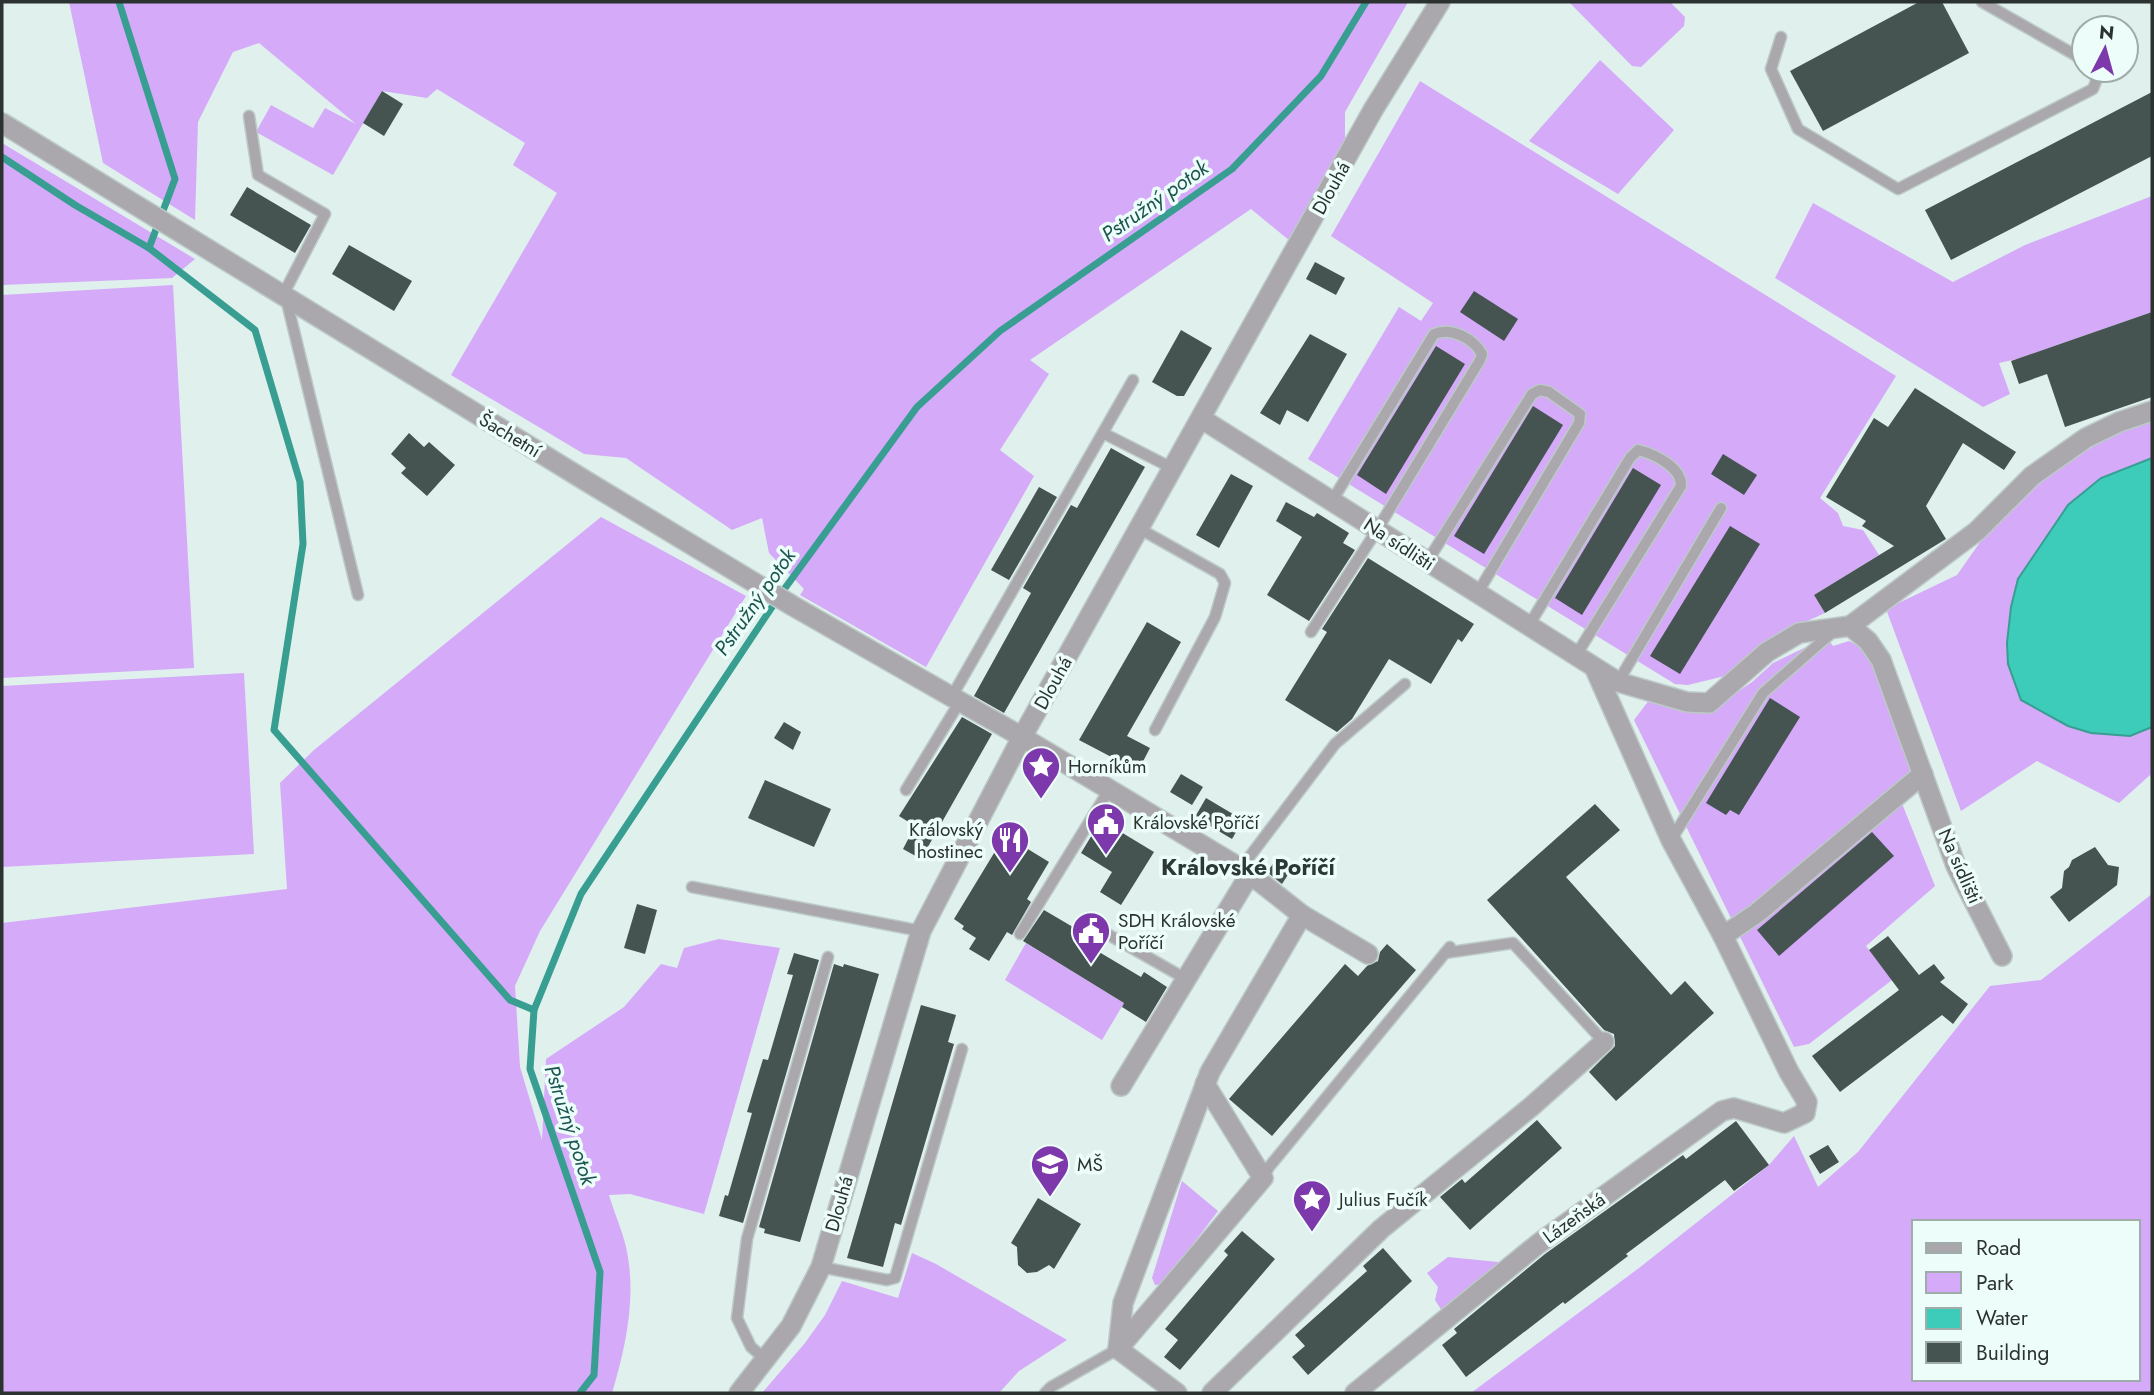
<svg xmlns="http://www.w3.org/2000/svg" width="2154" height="1395" font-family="Jost,sans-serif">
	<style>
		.green { fill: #d4aaf9; fill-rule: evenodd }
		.water { fill: #3eccba; stroke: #389e91; stroke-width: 2 }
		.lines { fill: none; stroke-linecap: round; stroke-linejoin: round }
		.stream { stroke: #389e91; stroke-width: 7 }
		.building { fill: #455351 }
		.service-casing { stroke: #bccac7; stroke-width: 13 }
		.minor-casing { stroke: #bccac7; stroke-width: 22 }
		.service { stroke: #aaa7ad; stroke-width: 10 }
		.minor { stroke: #aaa7ad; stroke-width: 19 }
		.labels { text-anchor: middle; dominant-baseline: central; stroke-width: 7; stroke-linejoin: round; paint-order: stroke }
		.street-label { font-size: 19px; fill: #2b3230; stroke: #edfdfa }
		.poi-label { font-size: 19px; fill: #2b3230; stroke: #edfdfa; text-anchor: start }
		.water-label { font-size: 21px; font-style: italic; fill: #1c554e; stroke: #edfdfa }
		.quarter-label { font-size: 23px; font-weight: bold; fill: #2b3835; stroke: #edfdfa }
	</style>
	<rect width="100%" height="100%" fill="#e0f0ed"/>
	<g class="green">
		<polygon points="69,2 1408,2 1345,112 1345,149 1290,241 1251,209 1030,360 1049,374 1000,450 1034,476 926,667 800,595 804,589 769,553 762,518 732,530 626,458 584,454 451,375 557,193 513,165 525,143 437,89 427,98 382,91 333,175 256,132 271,105 313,128 325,108 356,124 259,43 233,52 198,122 195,220 103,163"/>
		<polygon points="1569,2 1670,2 1685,17 1684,26 1641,67 1632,66"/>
		<polygon points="1600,60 1674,130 1618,194 1529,141"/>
		<polygon points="1420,81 1896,376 1820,498 1838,513 1843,526 1863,530 1879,555 1814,595 1825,613 1774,636 1725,676 1688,685 1675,684 1308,459 1399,307 1421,321 1433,303 1331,236"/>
		<polygon points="2,143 195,259 172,278 2,285"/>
		<polygon points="2152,196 2152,312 2017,359 1999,363 2010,394 1983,407 1775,278 1813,203 1953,282 2025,245"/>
		<polygon points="173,285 194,668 2,678 2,295"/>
		<polygon points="2152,421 2152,458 2101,478 2011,607 2007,643 2008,665 2152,726 2152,780 2150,775 2119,803 2037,761 1961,811 1886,609 1957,575 1990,528 2056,469 2110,436"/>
		<path d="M601,517l145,79 -206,335 -25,55 5,81 22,73 4,-81 78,-52 37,-43 16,4 7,-20 35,-9 61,9 -76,266 -74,-20 -21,1c5,17 13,35 17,52 11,49 0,99 -14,146h-610v-470l285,-34 -7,-106 34,-33z"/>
		<polygon points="1827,637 1833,646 1849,641 1866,650 1916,767 1906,778 1895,786 1935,886 1866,946 1892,980 1809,1044 1794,1047 1634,720 1650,699 1687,712 1707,713 1752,682 1773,663"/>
		<polygon points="244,673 254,854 2,867 2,686"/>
		<path d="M2152,894v499h-681l168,-125 95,-75 35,-28 25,-29 24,51 40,-35 132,-166 51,-6zM1914,1222h224v157h-224z"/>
		<polygon points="1026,943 1124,1003 1102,1040 1005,980"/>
		<polygon points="1182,1181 1218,1211 1163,1284 1155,1285 1152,1278"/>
		<polygon points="912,1253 936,1264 1067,1340 1019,1371 999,1393 762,1393 805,1343 825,1315 842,1281 898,1298"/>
		<polygon points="1448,1257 1508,1263 1442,1311 1435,1300 1438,1287 1427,1273"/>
	</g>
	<polygon class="water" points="2152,458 2152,727 2130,736 2091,733 2068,726 2021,700 2008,664 2007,643 2011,607 2018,579 2068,505 2101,478"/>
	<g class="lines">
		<g class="stream">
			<polyline points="119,2 175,179 149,248 255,330 300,482 303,544 274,730 510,1000 534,1010"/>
			<polyline points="2,157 75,205 149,248"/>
			<polyline points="580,1393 594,1375 600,1272 530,1069 534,1010 581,894 780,595 917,407 1000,331 1232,169 1321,76 1366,2"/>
		</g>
	</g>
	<g class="building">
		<polygon points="1919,2 1942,2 1969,53 1823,131 1790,71"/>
		<polygon points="382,91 403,104 384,136 363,123"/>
		<polygon points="2152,92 2152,156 1951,260 1925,210"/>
		<polygon points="247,187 311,225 295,253 230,215"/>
		<polygon points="349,245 412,281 394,311 332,274"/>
		<polygon points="1315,262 1345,278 1336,295 1306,279"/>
		<polygon points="1474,291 1518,319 1504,341 1460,312"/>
		<polygon points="2152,312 2152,397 2065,427 2047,374 2019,384 2011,361"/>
		<polygon points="1181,330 1212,348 1184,396 1177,396 1152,382"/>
		<polygon points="1310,334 1347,354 1308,422 1287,410 1280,425 1260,413"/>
		<polygon points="1436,346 1465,364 1386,494 1357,475"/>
		<polygon points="1915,388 2016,452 2004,470 1963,443 1926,506 1946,539 1825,613 1814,595 1894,546 1862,526 1866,521 1826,497 1874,418 1888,427"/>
		<polygon points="1533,406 1563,425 1484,554 1454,536"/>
		<polygon points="409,433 424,447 429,442 455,465 427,496 401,473 406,468 391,454"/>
		<polygon points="1111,448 1145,467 1004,713 974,696 1031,593 1023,588 1071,505 1077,508"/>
		<polygon points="1723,454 1757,475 1744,495 1711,474"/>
		<polygon points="1633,468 1661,485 1582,615 1555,598"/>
		<polygon points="1231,474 1253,486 1219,548 1196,535"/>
		<polygon points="1039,487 1057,497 1009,580 991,570"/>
		<polygon points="1286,502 1314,517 1317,513 1349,533 1343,543 1355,550 1309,621 1267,595 1302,537 1276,521"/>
		<polygon points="1730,526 1760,544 1680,674 1650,656"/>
		<polygon points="1368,558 1474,624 1462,642 1458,639 1431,684 1389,659 1352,719 1337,732 1285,700 1327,632 1322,629"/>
		<polygon points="1147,622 1181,642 1127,736 1150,748 1138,771 1079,740"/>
		<polygon points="1770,698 1800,717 1739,815 1730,810 1726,815 1706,803"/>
		<polygon points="962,717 992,734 921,859 903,849 915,826 899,816"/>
		<polygon points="784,722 801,732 793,750 774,738"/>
		<polygon points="1181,774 1203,787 1192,805 1170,792"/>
		<polygon points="765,780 831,809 814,847 748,818"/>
		<polygon points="1206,798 1243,820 1232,839 1195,817"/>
		<polygon points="1595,804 1620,830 1566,877 1671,995 1685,981 1714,1013 1616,1101 1589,1072 1615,1046 1614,1034 1604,1030 1487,900"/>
		<polygon points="1101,820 1154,852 1121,905 1100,892 1112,872 1081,853"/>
		<polygon points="1872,832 1894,856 1779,956 1757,930"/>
		<polygon points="1005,835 1049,862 1027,899 1031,902 1012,935 1007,932 989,961 969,949 976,938 962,929 964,926 954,919"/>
		<polygon points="2095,847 2108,865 2119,867 2117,885 2069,922 2050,897 2062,888 2064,871 2069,867 2072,860"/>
		<polygon points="1278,857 1293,867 1282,884 1267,872"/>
		<polygon points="637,904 657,910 645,954 624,948"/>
		<polygon points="1044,910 1078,930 1076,934 1086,940 1084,943 1141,977 1144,972 1167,987 1146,1022 1122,1007 1124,1003 1023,941"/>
		<polygon points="1888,936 1919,975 1934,964 1945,978 1940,982 1968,1004 1953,1024 1942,1015 1840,1092 1812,1056 1899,990 1869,950"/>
		<polygon points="1387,944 1416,970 1272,1136 1229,1099 1345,964 1358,976 1367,966 1378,961 1380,952"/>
		<polygon points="794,953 819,960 743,1223 719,1216 725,1195 728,1196 752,1113 747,1112 763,1059 768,1060 793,975 787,974"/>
		<polygon points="834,964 843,967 844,964 879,974 800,1242 764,1233 765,1229 759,1227"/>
		<polygon points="921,1005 956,1015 948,1042 954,1044 901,1225 895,1223 883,1267 847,1258"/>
		<polygon points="1537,1120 1562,1148 1470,1230 1440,1197 1462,1179 1465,1183"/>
		<polygon points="1736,1121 1769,1165 1734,1191 1725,1180 1626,1254 1628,1256 1565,1304 1563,1302 1466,1377 1442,1345 1457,1333 1454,1329 1545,1254 1683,1155 1686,1159"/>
		<polygon points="1828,1145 1839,1162 1820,1174 1809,1156"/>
		<polygon points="1038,1198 1081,1224 1054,1269 1049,1265 1037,1272 1027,1273 1018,1265 1017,1247 1011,1243"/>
		<polygon points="1242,1231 1275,1259 1180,1370 1164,1357 1178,1340 1165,1329 1228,1255 1224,1251"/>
		<polygon points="1383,1248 1412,1281 1308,1375 1292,1357 1305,1346 1295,1335 1367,1271 1363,1266"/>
	</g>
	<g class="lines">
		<g class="service-casing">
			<g id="service">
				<polyline points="1982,2 2084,60"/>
				<polyline points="1781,37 1771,69 1798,129 1898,189 2093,89 2098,76 2093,70"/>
				<polyline points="249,116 258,175 325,214 283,295"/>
				<polyline points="286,298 358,595"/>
				<polyline points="1103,433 1174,469"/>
				<polyline points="1140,529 1220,574 1225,583 1215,617 1155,730"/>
				<polyline points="1427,562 1532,394 1540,390 1549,392 1580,414 1579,423 1477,594"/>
				<path d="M1528,627l102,-169 8,-8c16,4 44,17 43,36l-106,171"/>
				<path d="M1311,632l66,-102 103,-170 2,-6c-9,-16 -31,-27 -48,-20l-102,167"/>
				<polyline points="1618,682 1721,508"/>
				<polyline points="951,698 1133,380"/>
				<polyline points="906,790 959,703"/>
				<polyline points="1671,840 1763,693 1835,630"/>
				<polyline points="1241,868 1335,744 1405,684"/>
				<polyline points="692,887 921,931"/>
				<polyline points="1095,927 1186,979"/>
				<polyline points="1020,934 1109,790"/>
				<polyline points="1445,953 1513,943 1604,1042"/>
				<polyline points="1263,1178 1269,1167 1450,947"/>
				<polyline points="821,1267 887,1280 895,1278 962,1049"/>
				<polyline points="765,1359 751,1347 737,1318 747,1239 828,957"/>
				<polyline points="1045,1393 1051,1387 1118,1349"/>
			</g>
		</g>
		<g class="minor-casing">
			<g id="minor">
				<polyline points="2,123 586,481 793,606 1022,737 1250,874 1302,915 1368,954"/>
				<polyline points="1202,419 1618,682 1687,702 1709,703 1767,652 1799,633 1850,626 1868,641 1881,660 1956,866 2002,956"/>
				<polyline points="1850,626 1977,531 2032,476 2086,438 2119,422 2152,411"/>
				<polyline points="1723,936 1757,913 1923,774"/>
				<polyline points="1121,1086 1250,874"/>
				<polyline points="1118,1349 1123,1303 1210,1072 1302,915"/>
				<polyline points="1118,1349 1263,1178 1205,1084"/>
				<polyline points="1118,1349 1177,1393"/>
				<polyline points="739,1393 791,1326 821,1267 921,931 1022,737 1373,110 1440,2"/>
				<polyline points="1212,1393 1381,1229 1532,1106 1604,1042"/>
				<polyline points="1355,1393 1538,1244 1722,1111 1734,1108 1784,1123 1805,1113 1807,1102 1789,1072 1723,936 1671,840 1595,669"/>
			</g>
		</g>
		<use href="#service" class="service"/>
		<use href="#minor" class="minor"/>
	</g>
	<defs>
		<g id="sight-pin" transform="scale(2.0125)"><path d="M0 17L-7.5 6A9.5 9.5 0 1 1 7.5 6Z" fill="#7d38ac" stroke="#edfdfa"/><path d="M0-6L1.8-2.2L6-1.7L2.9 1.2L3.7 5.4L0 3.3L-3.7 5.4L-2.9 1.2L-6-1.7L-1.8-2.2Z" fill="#fff"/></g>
		<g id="civic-pin" transform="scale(2.0125)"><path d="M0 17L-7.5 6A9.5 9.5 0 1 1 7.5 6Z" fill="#7d38ac" stroke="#edfdfa"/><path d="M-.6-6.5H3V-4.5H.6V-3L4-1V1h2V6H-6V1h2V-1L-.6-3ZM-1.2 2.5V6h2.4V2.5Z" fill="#fff"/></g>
		<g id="restaurant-pin" transform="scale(2.0125)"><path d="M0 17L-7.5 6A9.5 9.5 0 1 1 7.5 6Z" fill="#7d38ac" stroke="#edfdfa"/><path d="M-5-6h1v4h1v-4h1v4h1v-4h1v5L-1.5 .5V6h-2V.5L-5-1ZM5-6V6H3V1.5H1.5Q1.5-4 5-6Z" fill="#fff"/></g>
		<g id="school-pin" transform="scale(2.0125)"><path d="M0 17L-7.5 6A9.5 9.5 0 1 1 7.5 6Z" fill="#7d38ac" stroke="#edfdfa"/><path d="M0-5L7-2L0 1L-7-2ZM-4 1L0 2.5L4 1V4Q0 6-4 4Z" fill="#fff"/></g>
	</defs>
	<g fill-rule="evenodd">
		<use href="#sight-pin" x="1041" y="766"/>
		<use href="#civic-pin" x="1106" y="822"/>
		<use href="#restaurant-pin" x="1010" y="840"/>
		<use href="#civic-pin" x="1091" y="931"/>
		<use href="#school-pin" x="1050" y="1164"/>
		<use href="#sight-pin" x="1312" y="1199"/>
	</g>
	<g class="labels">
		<g class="street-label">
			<text transform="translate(1331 188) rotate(-61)">Dlouhá</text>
			<text transform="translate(510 435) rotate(31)">Šachetní</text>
			<text transform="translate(1399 544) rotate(33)">Na sídlišti</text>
			<text transform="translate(1053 683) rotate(-61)">Dlouhá</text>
			<text transform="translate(1960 866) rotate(66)">Na sídlišti</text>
			<text transform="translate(839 1204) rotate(-74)">Dlouhá</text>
			<text transform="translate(1574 1218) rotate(-36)">Lázeňská</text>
		</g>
		<g class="poi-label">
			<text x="1068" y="766">Horníkům</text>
			<text x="1133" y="822">Královské Poříčí</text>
			<text x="983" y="829" text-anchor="end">Královský<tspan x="983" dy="22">hostinec</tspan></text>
			<text x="1118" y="920">SDH Královské<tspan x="1118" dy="22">Poříčí</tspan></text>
			<text x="1077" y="1164">MŠ</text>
			<text x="1339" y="1199">Julius Fučík</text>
		</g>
		<g class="water-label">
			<text transform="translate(1155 201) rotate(-35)">Pstružný potok</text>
			<text transform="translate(755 602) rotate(-55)">Pstružný potok</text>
			<text transform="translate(570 1125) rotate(72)">Pstružný potok</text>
		</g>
		<g class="quarter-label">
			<text x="1248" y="867">Královské Poříčí</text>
		</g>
	</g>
	<rect width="2154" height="1395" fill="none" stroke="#2b3230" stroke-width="7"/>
	<rect x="1912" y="1220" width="228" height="161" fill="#edfdfa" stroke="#9faca9" stroke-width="2"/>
	<rect x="1926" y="1243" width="35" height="10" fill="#aaa7ad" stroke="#9faca9" stroke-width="2"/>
	<text x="1976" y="1255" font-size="21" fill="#2b3230">Road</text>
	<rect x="1926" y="1272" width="35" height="21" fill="#d4aaf9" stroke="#9faca9" stroke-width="2"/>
	<text x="1976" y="1290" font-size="21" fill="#2b3230">Park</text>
	<rect x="1926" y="1308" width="35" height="21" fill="#3eccba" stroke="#9faca9" stroke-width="2"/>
	<text x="1976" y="1325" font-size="21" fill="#2b3230">Water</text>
	<rect x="1926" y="1342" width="35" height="21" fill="#455351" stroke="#9faca9" stroke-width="2"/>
	<text x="1976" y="1360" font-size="21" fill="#2b3230">Building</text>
	<g transform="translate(2105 49) rotate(6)"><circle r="33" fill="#edfdfa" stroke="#9faca9" stroke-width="2"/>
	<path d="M0-5L12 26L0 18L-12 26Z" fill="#7d38ac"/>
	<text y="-10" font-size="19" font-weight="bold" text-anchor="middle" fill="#2b3230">N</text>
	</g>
</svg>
